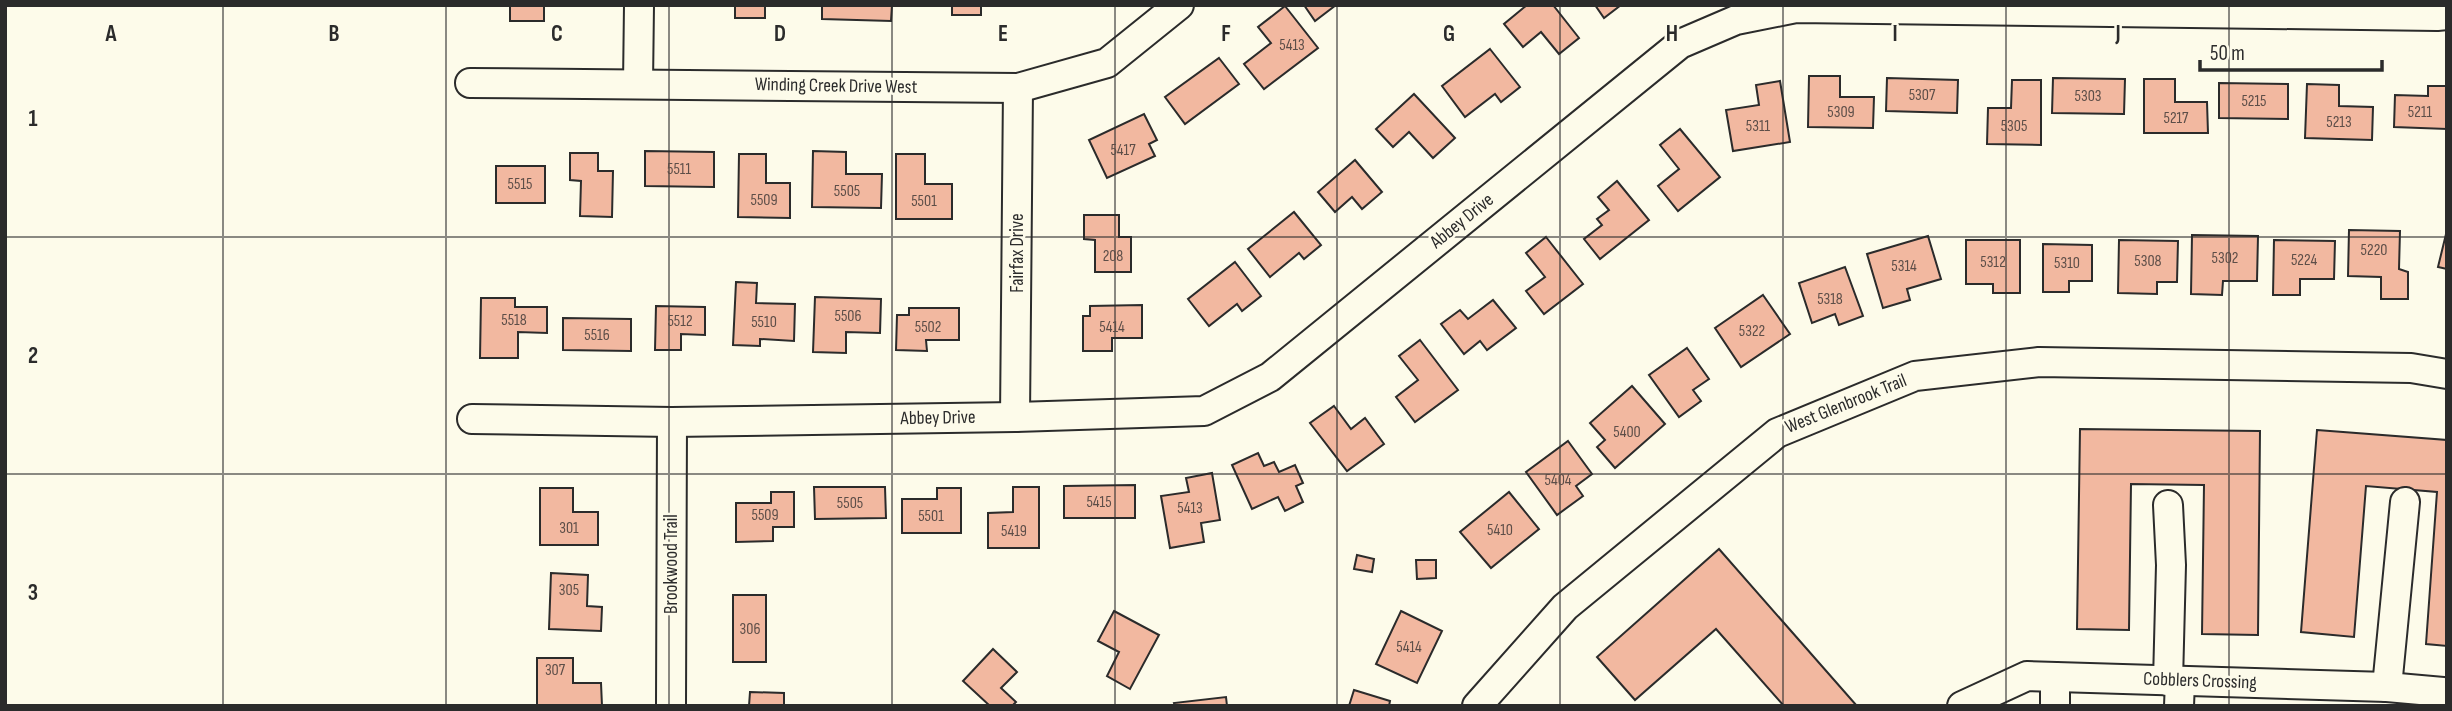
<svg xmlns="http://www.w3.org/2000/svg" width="2452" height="711" font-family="'Sofia Sans Condensed',sans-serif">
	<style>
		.building { fill: #f2b8a0; stroke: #2b2b2b; stroke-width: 2 }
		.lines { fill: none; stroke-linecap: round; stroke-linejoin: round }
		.minor-casing { stroke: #2b2b2b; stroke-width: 32 }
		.minor { stroke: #fdfbea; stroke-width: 28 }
		.grid { fill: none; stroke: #2b2b2b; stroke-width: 2; stroke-opacity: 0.55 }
		.labels { text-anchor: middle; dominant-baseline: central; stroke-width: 5; stroke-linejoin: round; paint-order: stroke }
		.number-label { font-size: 16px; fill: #5d4e48 }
		.street-label { font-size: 19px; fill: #2b2b2b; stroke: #fdfbea }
		.grid-label { font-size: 23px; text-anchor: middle; font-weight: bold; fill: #2b2b2b; stroke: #fdfbea; stroke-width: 5; stroke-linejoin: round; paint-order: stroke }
	</style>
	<rect width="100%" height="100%" fill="#fdfbea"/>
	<g class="building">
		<rect x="510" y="5" width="34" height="16"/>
		<rect x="735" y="5" width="30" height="13"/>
		<polygon points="822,5 892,5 891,21 822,19"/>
		<rect x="952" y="5" width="29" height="10"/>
		<polygon points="1304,5 1336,5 1315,21"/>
		<polygon points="1527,5 1553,5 1579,38 1559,54 1541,32 1523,47 1504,24"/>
		<polygon points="1595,5 1621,5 1604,18"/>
		<polygon points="1285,6 1318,48 1264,89 1244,64 1271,43 1258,27"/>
		<polygon points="1490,49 1520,87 1501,102 1495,94 1465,117 1442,86"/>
		<polygon points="1219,58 1239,84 1185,124 1165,97"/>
		<polygon points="1809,76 1840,76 1840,97 1874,97 1873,128 1808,127"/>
		<polygon points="1887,78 1958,80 1957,113 1886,111"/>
		<polygon points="2053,78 2125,79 2124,114 2052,113"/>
		<polygon points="2144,79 2175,79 2175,102 2207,102 2208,133 2144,133"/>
		<polygon points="2012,80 2041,80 2041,145 1987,144 1988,108 2011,108"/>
		<polygon points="1780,81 1790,142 1733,151 1726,110 1759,105 1756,85"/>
		<polygon points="2219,83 2288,84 2288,119 2219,118"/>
		<polygon points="2307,84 2339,85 2339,106 2373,107 2372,140 2305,138"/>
		<polygon points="2428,86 2447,86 2447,129 2394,127 2395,95 2428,96"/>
		<polygon points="1414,94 1455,138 1433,158 1409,132 1393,147 1376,129"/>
		<polygon points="1144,114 1157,140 1149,144 1155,156 1107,178 1089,140"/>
		<polygon points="1680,129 1720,177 1678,211 1658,186 1679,169 1660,145"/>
		<polygon points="645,151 714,152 714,187 645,186"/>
		<polygon points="813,151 846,152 846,174 882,174 881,208 812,207"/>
		<polygon points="570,153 598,153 598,171 613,171 612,217 580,216 581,181 570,180"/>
		<polygon points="739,154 766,154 766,183 790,183 790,218 738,217"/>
		<polygon points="896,154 925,154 925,184 952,184 952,219 896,219"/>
		<polygon points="1355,160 1382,192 1362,209 1352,197 1335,212 1318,192"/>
		<rect x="496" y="166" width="49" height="37"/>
		<polygon points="1617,181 1649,220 1600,259 1584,239 1602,225 1597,219 1609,210 1598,197"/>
		<polygon points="1294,212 1321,245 1304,259 1299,253 1270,277 1248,249"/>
		<polygon points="1084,215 1119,215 1119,237 1131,237 1131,272 1095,272 1095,240 1084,239"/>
		<polygon points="2349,230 2400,231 2399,269 2408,272 2408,299 2381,299 2381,277 2348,276"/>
		<polygon points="2447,230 2447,269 2438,267"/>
		<polygon points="2192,235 2258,236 2257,281 2223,281 2222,295 2191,294"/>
		<polygon points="1928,236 1941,279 1907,289 1910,300 1883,308 1867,254"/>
		<polygon points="1546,237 1583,284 1544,314 1526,291 1545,277 1526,253"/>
		<polygon points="1966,240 2020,240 2020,293 1993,293 1993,284 1966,284"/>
		<polygon points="2119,240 2178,241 2177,282 2157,282 2157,294 2118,293"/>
		<polygon points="2274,240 2335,241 2334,279 2300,279 2300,295 2273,295"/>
		<polygon points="2043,244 2092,245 2092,281 2069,281 2069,292 2043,292"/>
		<polygon points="1235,262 1261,296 1242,311 1237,304 1209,326 1188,299"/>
		<polygon points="1845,267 1863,316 1839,325 1835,314 1812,323 1799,283"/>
		<polygon points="736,282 757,283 756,303 795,304 794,341 760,339 760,346 733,345"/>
		<polygon points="1763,295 1790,334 1741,367 1715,328"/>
		<polygon points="815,297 881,299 880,333 846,332 846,353 813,352"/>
		<polygon points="481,298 515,298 515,307 547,307 547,333 518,332 518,358 480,358"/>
		<polygon points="1493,300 1516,328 1487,350 1480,341 1464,354 1441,324 1460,310 1468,319"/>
		<polygon points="1142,305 1142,338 1112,338 1112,351 1083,351 1083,316 1090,316 1090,306"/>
		<polygon points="656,306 705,307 705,335 681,334 681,350 655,350"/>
		<polygon points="909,308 959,308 959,340 926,340 927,351 896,350 897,315 909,315"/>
		<polygon points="563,318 631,319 631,351 563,350"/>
		<polygon points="1420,340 1458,390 1415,422 1396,397 1418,380 1399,356"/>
		<polygon points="1687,348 1709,379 1693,390 1701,401 1679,417 1649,375"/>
		<polygon points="1632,386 1665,424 1615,468 1597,447 1605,440 1590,423"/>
		<polygon points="1334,406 1351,429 1365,418 1384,444 1347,471 1310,423"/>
		<polygon points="2080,429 2260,431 2258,635 2202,634 2204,485 2131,484 2129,630 2077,629"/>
		<polygon points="2317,430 2447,440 2447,646 2426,644 2437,492 2366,486 2354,637 2301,632"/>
		<polygon points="1568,441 1592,474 1576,486 1583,496 1557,515 1526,472"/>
		<polygon points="1258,453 1264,466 1274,462 1279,472 1295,465 1303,483 1296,486 1303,502 1285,511 1278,497 1252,509 1232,465"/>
		<polygon points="1212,473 1220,520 1201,523 1204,542 1170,548 1161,496 1189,492 1186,478"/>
		<polygon points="1135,485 1135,518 1064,518 1064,486"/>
		<polygon points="814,487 885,487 886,518 815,519"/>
		<polygon points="1013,487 1039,487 1039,548 988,548 988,513 1013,512"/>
		<polygon points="540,488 573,488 573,512 598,512 598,545 540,545"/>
		<polygon points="937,488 961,488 961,533 902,533 902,499 937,499"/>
		<polygon points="771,492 794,492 794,527 773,527 773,541 736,542 736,503 771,503"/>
		<polygon points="1509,492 1539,529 1491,568 1460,532"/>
		<polygon points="1719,549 1857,706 1784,706 1716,629 1635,700 1597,657"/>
		<polygon points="1357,555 1374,559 1372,572 1354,569"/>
		<polygon points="1416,560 1436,560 1436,578 1417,579"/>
		<polygon points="551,573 588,575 587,606 602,607 601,631 549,629"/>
		<rect x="733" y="595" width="33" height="67"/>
		<polygon points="1114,611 1159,635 1130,689 1107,676 1119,652 1098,641"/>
		<polygon points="1401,611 1442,631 1417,683 1376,664"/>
		<polygon points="993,649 1017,672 1001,688 1016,702 1012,706 990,706 963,681"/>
		<polygon points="537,658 573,658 573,683 601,683 602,706 537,706"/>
		<polygon points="1354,690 1390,701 1389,706 1349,706"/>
		<polygon points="750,692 784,693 784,706 749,706"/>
		<polygon points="1226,697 1227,706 1175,706 1174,703"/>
	</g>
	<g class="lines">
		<g class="minor-casing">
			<g id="minor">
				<polyline points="470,83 1018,88 1107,63 1179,5"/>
				<polyline points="638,84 639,5"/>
				<polyline points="1015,417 1018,88"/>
				<polyline points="472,419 672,422 1015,417 1204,411 1270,377 1680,44 1736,20 1796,8 2437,16 2447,15"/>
				<polyline points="2055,677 2055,706"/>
				<polyline points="2168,681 2171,565 2168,505"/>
				<polyline points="2387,687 2405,502"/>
				<polyline points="671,706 672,422"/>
				<polyline points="1477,706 1565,607 1777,433 1915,376 2039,362 2411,368 2447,374"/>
				<polyline points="1962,706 2027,676 2387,687 2443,692"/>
				<polyline points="2179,706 2180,681"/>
			</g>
		</g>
		<use href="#minor" class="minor"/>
	</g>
	<path class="grid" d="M223,5v701M446,5v701M669,5v701M892,5v701M1115,5v701M1337,5v701M1560,5v701M1783,5v701M2006,5v701M2229,5v701M5,237h2442M5,474h2442"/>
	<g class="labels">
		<g class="number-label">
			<text x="1292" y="45">5413</text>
			<text x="1922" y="95">5307</text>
			<text x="2088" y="96">5303</text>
			<text x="2254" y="101">5215</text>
			<text x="1841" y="112">5309</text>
			<text x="2420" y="112">5211</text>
			<text x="2176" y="118">5217</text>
			<text x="2339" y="122">5213</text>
			<text x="1758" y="126">5311</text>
			<text x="2014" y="126">5305</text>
			<text x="1123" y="150">5417</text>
			<text x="679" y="169">5511</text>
			<text x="520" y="184">5515</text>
			<text x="847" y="191">5505</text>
			<text x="764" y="200">5509</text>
			<text x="924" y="201">5501</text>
			<text x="2374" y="250">5220</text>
			<text x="1113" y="256">208</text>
			<text x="2225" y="258">5302</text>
			<text x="2304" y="260">5224</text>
			<text x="2148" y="261">5308</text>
			<text x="1993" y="262">5312</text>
			<text x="2067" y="263">5310</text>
			<text x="1904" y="266">5314</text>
			<text x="1830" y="299">5318</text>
			<text x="848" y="316">5506</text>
			<text x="514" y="320">5518</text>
			<text x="680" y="321">5512</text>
			<text x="764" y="322">5510</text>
			<text x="928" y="327">5502</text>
			<text x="1112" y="327">5414</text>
			<text x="1752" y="331">5322</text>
			<text x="597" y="335">5516</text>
			<text x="1627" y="432">5400</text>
			<text x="1558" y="480">5404</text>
			<text x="1099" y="502">5415</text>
			<text x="850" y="503">5505</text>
			<text x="1190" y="508">5413</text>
			<text x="765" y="515">5509</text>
			<text x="931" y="516">5501</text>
			<text x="569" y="528">301</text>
			<text x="1500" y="530">5410</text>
			<text x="1014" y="531">5419</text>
			<text x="569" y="590">305</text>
			<text x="750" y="629">306</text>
			<text x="1409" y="647">5414</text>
			<text x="555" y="670">307</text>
		</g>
		<g class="street-label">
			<text transform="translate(836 86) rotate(1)">Winding Creek Drive West</text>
			<text transform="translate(1462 221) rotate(-39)">Abbey Drive</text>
			<text transform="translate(1017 253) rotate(-90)">Fairfax Drive</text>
			<text transform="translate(1846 404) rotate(-22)">West Glenbrook Trail</text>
			<text transform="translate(938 418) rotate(-1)">Abbey Drive</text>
			<text transform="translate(671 564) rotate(-90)">Brookwood Trail</text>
			<text transform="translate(2200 681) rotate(2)">Cobblers Crossing</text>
		</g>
	</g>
	<g class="grid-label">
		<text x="111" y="41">A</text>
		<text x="334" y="41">B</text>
		<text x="557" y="41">C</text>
		<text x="780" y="41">D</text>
		<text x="1003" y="41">E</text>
		<text x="1226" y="41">F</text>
		<text x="1449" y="41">G</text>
		<text x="1672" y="41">H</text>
		<text x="1895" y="41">I</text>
		<text x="2118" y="41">J</text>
		<text x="33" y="126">1</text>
		<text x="33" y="363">2</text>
		<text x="33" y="600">3</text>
	</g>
	<rect width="2452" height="711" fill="none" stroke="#2b2b2b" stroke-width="14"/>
	<path d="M2200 60v10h182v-10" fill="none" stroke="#2b2b2b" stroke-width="3.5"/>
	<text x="2210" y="60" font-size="21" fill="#2b2b2b" stroke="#fdfbea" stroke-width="5" paint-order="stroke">50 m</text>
</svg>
